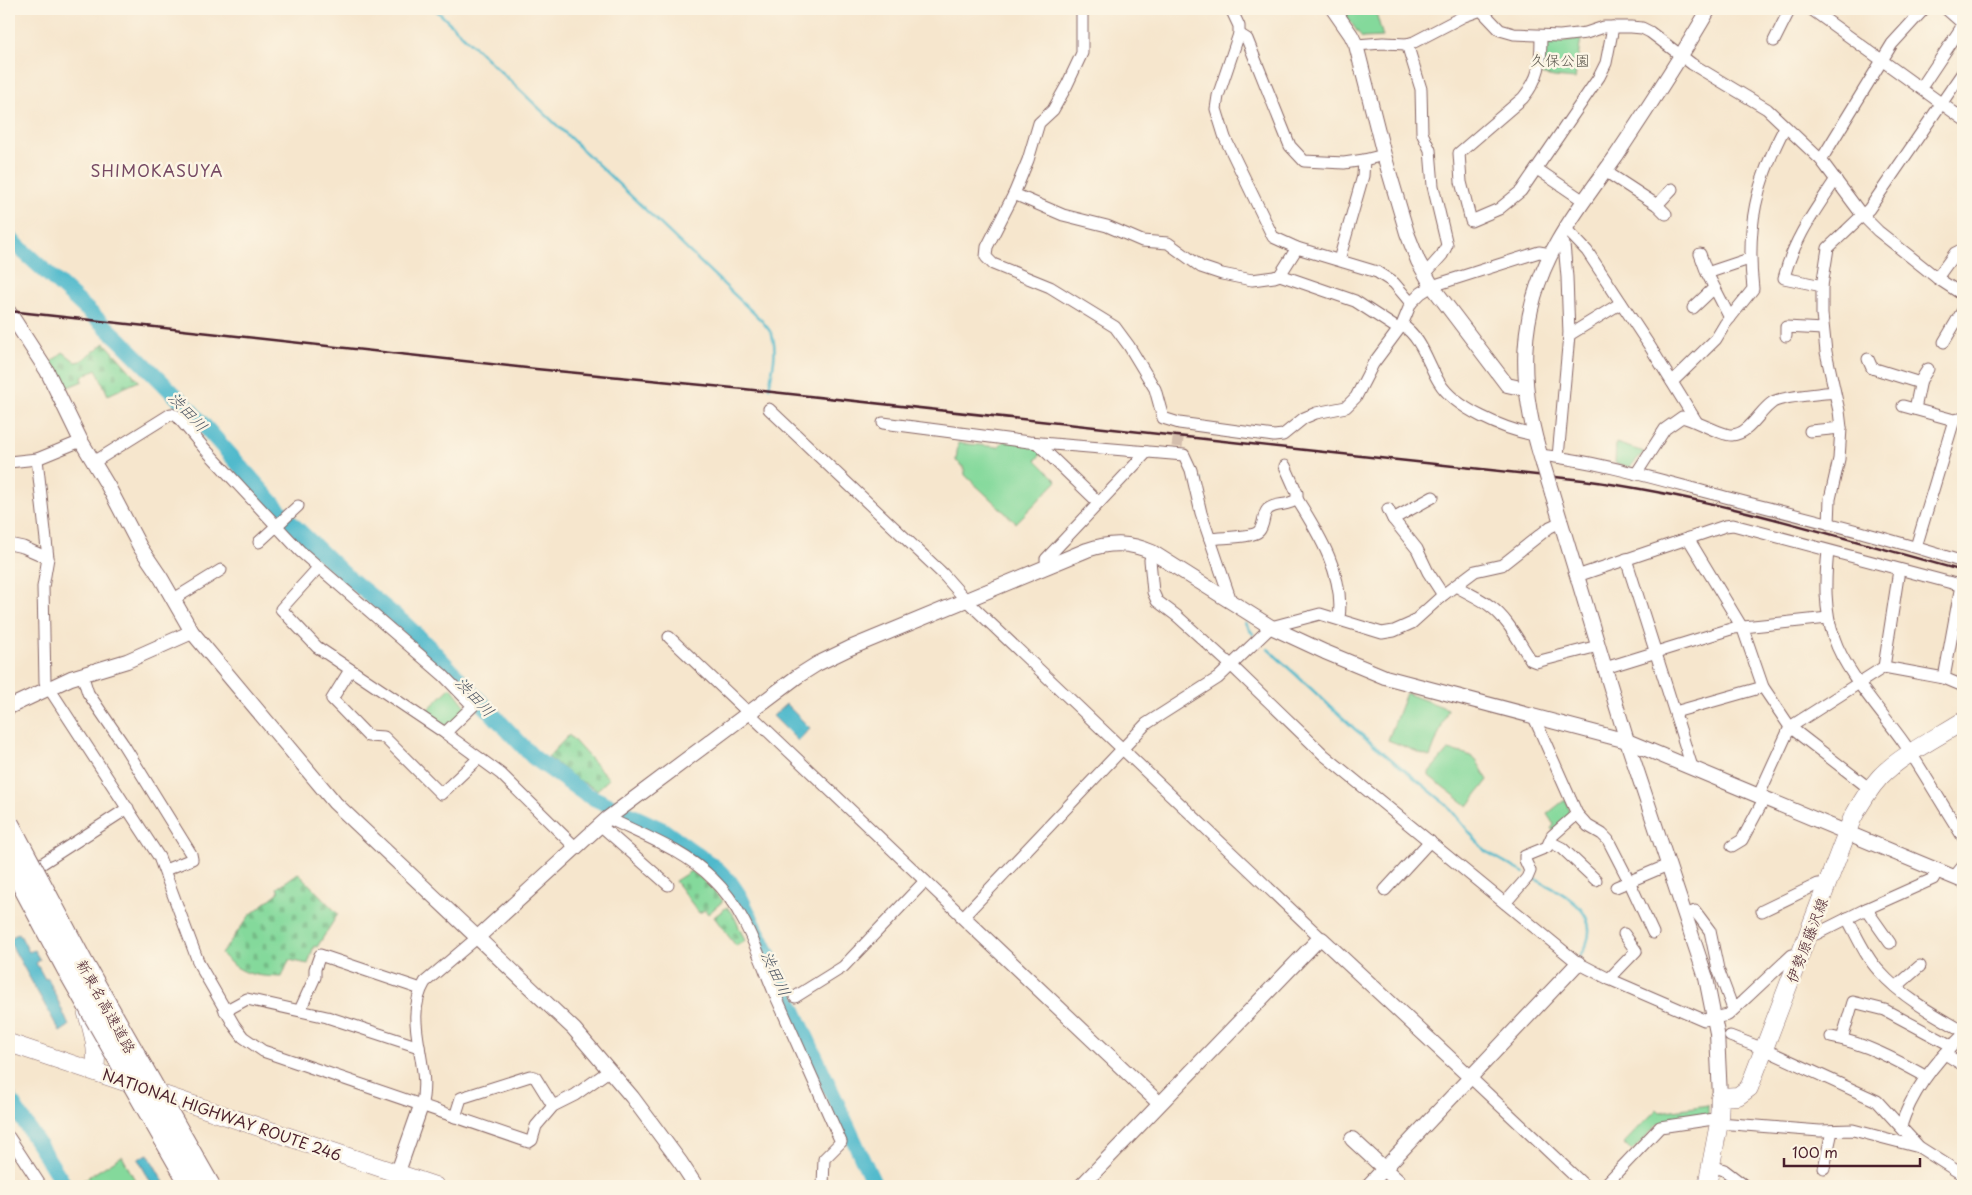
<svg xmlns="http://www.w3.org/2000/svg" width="1972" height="1195" font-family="'Playpen Sans','Klee One',sans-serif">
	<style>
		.cemetery { fill: url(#cemetery-stones); stroke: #677c63 }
		.park { fill: #84d99b; stroke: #677c63 }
		.water { fill: #4fb9cc; stroke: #4c6c7c }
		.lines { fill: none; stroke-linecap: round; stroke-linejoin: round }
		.stream { stroke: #4fb9cc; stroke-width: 2.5 }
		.river { stroke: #4fb9cc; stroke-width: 16 }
		.minor-tunnel { stroke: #d4bead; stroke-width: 11; stroke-dasharray: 11 5.5; stroke-linecap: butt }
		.minor-casing { stroke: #866564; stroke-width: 13 }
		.tertiary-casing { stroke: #866564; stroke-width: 16 }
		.primary-casing { stroke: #866564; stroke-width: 19 }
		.trunk-casing { stroke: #866564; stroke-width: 19 }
		.minor { stroke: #fff; stroke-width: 11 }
		.tertiary { stroke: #fff; stroke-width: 14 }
		.primary { stroke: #fff; stroke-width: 18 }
		.trunk { stroke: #fff; stroke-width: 18 }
		.rail { stroke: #4a1f2b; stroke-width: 2.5 }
		.tertiary-bridge-casing { stroke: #866564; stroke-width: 16; stroke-linecap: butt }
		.motorway-bridge-casing { stroke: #866564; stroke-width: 22; stroke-linecap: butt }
		.tertiary-bridge { stroke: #fff; stroke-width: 14 }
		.motorway-bridge { stroke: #fff; stroke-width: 20 }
		.labels { text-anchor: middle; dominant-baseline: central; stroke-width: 5; stroke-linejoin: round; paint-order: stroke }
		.park-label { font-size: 15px; fill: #5b574d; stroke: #fcf5e5 }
		.street-label { font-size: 15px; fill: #4a1f2b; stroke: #fcf5e5 }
		.neighbourhood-label { font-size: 16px; letter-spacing: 1px; fill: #774a64; stroke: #fcf5e5 }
		.water-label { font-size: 16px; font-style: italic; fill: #4c5563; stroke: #fcf5e5 }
	</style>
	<defs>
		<pattern id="cemetery-stones" width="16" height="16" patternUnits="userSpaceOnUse" patternTransform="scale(1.25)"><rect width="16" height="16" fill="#84d99b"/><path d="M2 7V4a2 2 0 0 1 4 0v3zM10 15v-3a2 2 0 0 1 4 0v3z" fill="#74ba86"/></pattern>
	</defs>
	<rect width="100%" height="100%" fill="#fcf5e5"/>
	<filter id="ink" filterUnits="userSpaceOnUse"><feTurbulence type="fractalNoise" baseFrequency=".02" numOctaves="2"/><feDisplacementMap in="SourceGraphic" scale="10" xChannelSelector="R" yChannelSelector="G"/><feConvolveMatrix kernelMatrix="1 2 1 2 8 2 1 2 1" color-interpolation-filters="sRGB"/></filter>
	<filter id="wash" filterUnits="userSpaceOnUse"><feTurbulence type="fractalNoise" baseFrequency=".0096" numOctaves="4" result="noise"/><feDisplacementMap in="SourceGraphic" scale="20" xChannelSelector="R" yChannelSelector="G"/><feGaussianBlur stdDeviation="1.12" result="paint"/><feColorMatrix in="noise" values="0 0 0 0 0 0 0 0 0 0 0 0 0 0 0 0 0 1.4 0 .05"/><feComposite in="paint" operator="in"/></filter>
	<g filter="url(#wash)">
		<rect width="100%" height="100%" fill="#f6e6cd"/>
		<g class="cemetery">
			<polygon points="105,343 139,381 108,395 96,369 82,377 83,381 61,390 50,363 63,352 76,362 81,361"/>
			<polygon points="569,735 609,779 597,790 575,778 548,757"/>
			<polygon points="691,871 703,880 723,901 708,914 705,910 699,913 675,881"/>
			<path d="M298,873l40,41 -21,33 -3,-1 -6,18 -19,-4 -7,17c-29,-1 -40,-2 -61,-23l29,-39 29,-23 -2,-4z"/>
			<polygon points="727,907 735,918 745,941 736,946 714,917"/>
		</g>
		<g class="park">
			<polygon points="1345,9 1375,9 1383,37 1362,38 1342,10"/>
			<polygon points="1581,38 1575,79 1554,77 1540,74 1543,40 1559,42"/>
			<path d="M1004,441l30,4 8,8 -6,7 21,21 -41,42 -51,-48c0,-7 -3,-11 -9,-14l2,-18 40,4z"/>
			<polygon points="1616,443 1644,452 1630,467 1615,463"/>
			<polygon points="451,687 467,708 446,729 423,714"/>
			<polygon points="1406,693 1448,709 1430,757 1388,740"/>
			<path d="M1448,750c29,6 25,5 40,30l-20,26 -39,-30v-4z"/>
			<polygon points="1566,799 1570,815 1553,831 1551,828 1554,825 1547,814"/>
			<polygon points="1708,1105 1708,1115 1658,1124 1632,1151 1624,1143 1657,1109 1660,1112"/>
			<polygon points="122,1156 138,1186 85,1186 82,1181"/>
		</g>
		<g class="water">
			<polygon points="786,704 810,728 798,741 773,716"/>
			<polygon points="19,933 29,952 34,950 40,960 36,963 45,979 48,978 69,1026 60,1032 9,941 9,939"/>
			<polygon points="148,1154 166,1186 153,1186 138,1159"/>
		</g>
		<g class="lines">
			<g class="stream">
				<path d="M435,9l327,312c3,4 8,9 10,14 6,16 0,36 -3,53"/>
				<polyline points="1200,487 1201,479"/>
				<polyline points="1245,623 1253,634"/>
				<polyline points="1268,649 1357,731 1446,804 1485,851 1524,873"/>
				<path d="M1531,877c32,16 78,36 49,79"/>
			</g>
			<g class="river">
				<polyline points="9,238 119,339 191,411 290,522 344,574 405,624 431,649 533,757 585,794 663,830 717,869 730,882 740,897 762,941 875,1186"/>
				<polyline points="9,1098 65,1186"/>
			</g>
		</g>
	</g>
	<g filter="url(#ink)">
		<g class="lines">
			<polyline class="minor-tunnel" points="1177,447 1179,432"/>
			<g class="minor-casing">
				<g id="minor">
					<polyline points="1082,9 1082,53 1067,85 1053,110 1039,123 1028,160 1014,194 1063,215 1107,226 1142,241 1168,243 1201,267 1222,274 1252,280 1274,277 1280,275 1297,248"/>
					<polyline points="1231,9 1239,26 1239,34 1218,96 1216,109 1225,138 1273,237 1297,248 1377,272 1394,283 1411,303 1421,293 1432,286 1539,252 1551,254"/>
					<polyline points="1811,9 1963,119"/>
					<polyline points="1946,9 1963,24"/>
					<polyline points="1239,34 1247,39 1290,146 1304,161 1344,163 1364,160"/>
					<path d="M1541,36c0,27 -1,41 -18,62l-64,55 2,29 10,39 28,-12 22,-18 78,-114 7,-14 7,-36"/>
					<polyline points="1774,41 1790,9"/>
					<polyline points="1407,44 1421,89 1422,133 1430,150 1433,186 1447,245 1442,255 1425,274"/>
					<polyline points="1356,45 1383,43 1407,44 1414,42 1464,16 1481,10 1500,30 1514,34 1560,36 1586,33 1604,27 1631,27 1642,28 1650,32 1692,64 1767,109 1821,160 1862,215 1878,231 1937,278 1963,295"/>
					<polyline points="1921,88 1963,25"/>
					<polyline points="1821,160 1892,44 1924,9"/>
					<polyline points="1537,169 1584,201"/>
					<polyline points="1605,171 1657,205 1666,214"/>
					<polyline points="1014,194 987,247 986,257 993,264 1050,287 1115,327 1129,346 1155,389 1163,418 1179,423 1274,436 1283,435 1304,418 1316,413 1346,407 1356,397 1373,364 1402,325 1411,303"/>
					<polyline points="1657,205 1672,189"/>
					<polyline points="1566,229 1587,251 1649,345 1696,421"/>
					<polyline points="1700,254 1707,273"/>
					<polyline points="1339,260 1363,176 1364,160 1384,155"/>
					<polyline points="1280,275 1355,301 1398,329"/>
					<polyline points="1937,278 1955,253 1963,249"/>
					<path d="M1822,286l-38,-8c9,-38 31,-67 52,-99"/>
					<polyline points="1693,308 1714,288"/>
					<polyline points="1730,318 1707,273 1749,259"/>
					<path d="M1402,325c20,13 25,37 37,57 16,27 65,47 95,53"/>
					<polyline points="1569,335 1621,303"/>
					<polyline points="1786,336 1786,327 1823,329"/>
					<polyline points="1944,342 1963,310"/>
					<polyline points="1868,359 1872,368 1920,383"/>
					<path d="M1672,382l44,-43 9,-15 28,-35c-7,-62 3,-107 32,-162"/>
					<polyline points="1903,406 1954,420 1963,418"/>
					<polyline points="769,409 943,574 966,600 1322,939"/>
					<polyline points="1915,409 1921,380 1928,369"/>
					<polyline points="883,423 1029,442 1184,455 1191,470 1201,513 1231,601"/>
					<polyline points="1810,431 1841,428"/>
					<polyline points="1037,443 1099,503"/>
					<path d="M1540,455c63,7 126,27 189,43 78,20 157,39 234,64"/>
					<polyline points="1558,457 1569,335 1567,277 1564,244 1559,239"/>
					<polyline points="37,459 48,558 43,587 45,682 159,857 199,964 234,1025 243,1037 263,1051 529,1142 532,1140 536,1126 553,1106 575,1095 610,1070"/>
					<polyline points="9,462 37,459 81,441"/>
					<polyline points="94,462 171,414 177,416 204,448 300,551 443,675 473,706 445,733"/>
					<path d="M1636,474l29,-45 17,-12c12,3 42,19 50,18 18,-1 27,-24 41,-33 11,-6 47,-8 61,-10"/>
					<path d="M1297,499c22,35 48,77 42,119"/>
					<polyline points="1388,509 1393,519 1417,549 1428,572 1443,595"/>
					<polyline points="1393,519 1433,497"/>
					<polyline points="1829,524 1830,499 1839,459 1841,428 1839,411 1826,352 1822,314 1822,286 1828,248 1869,209 1963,72"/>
					<polyline points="1688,538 1743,629 1763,687 1790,727 1870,789"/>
					<path d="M1210,539c11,-2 43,-1 49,-8 6,-7 3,-16 9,-22 9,-7 20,-2 29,-10v-6l-12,-27"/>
					<polyline points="259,542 298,506"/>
					<polyline points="9,544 23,547 48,558"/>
					<polyline points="1916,547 1954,420"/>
					<path d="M1828,551c-3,29 -4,59 6,87 11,34 49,75 70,105 21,31 39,63 59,94"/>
					<polyline points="1152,552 1150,560 1153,592 1157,601 1177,616 1232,666 1324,755 1578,963 1609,979 1704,1020 1728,1015 1792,955 1799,958"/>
					<polyline points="1626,559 1692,767"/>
					<polyline points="1047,567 1046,559 1147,452"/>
					<polyline points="318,568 281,609 317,647 445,733 501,774 575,847"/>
					<polyline points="1577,576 1725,526 1733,525 1963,586"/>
					<path d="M1456,586c11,7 24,12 34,20 19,14 28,35 41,54l5,2 62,-16"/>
					<polyline points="174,599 221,570"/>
					<polyline points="669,637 963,917 1146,724 1218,678 1271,627 1320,614 1382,633 1394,631 1412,623 1443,595 1475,571 1502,565 1550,527 1561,522"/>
					<polyline points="1884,667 1899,570"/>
					<polyline points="1605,668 1734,628 1828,618"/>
					<polyline points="350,670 332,699 368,736 384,737 441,794 479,758"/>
					<polyline points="82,674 88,693 123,744 191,854 192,859 165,870"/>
					<polyline points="1944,678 1961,585"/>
					<polyline points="1675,712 1763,687"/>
					<polyline points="1533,715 1577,814 1588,826 1602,834 1608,840 1629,881 1653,933"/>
					<polyline points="1758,797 1790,727 1884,667 1944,678 1963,686"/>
					<path d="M608,818c36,18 76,32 105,61 31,29 45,75 61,113 22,50 45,100 67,150l-17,17 -1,27"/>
					<polyline points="600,825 668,885"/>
					<polyline points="1550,842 1562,848 1596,880"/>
					<polyline points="1732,846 1742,840 1764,799"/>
					<polyline points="29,872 128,808"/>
					<polyline points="1954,877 1963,866"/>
					<polyline points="1616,887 1668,865"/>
					<polyline points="1385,890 1430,841"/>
					<polyline points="1505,903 1527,878 1530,871 1525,860 1525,856 1547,847 1552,836 1577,814"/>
					<polyline points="1866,909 1890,943"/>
					<polyline points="1762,911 1818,884 1828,884"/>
					<polyline points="1685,915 1695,911 1710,931 1718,969 1733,1009"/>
					<path d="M1847,918c10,18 18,38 32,53 23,26 54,43 84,60"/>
					<polyline points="1809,932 1816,934 1866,909 1933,879 1938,870"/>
					<polyline points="1609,979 1636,951 1624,934"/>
					<polyline points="1896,987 1920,966"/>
					<polyline points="795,997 843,967 925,881"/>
					<polyline points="300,1010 315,977 315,969 320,955 421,989"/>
					<polyline points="225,1011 247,999 327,1017 419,1047"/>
					<polyline points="1730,1036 1764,1049 1877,1101 1919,1147 1963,1175"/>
					<path d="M1831,1037c34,6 65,23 94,39"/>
					<polyline points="1842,1039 1853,1002 1885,1010 1952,1046"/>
					<polyline points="1945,1054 1963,1065"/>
					<polyline points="1471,1078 1585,1186"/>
					<path d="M421,1106c12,-41 -20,-84 4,-124l53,-45"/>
					<polyline points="455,1117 461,1098 530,1076 535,1077 553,1106"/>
					<polyline points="1719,1123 1820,1131 1853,1130 1919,1147"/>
					<path d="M1901,1126c11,-36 36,-66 62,-91"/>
					<polyline points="9,1137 41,1186"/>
					<polyline points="1712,1166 1724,1170 1745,1186"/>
					<polyline points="1824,1168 1832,1131"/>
					<polyline points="1604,1186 1660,1127 1720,1118"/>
				</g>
			</g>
			<g class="tertiary-casing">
				<g id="tertiary">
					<polyline points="1333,9 1351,35 1356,45 1384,155 1407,233 1418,261 1432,286 1507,385 1525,389"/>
					<polyline points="9,312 47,371 81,441 108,486 140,547 161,578 192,632 335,803 574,1029 632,1097 681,1163 696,1186"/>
					<path d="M1543,464c-25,-78 -27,-150 15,-223 17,-30 38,-57 58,-85 32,-48 64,-97 93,-147"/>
					<polyline points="1552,493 1627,741 1706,978 1717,1033 1720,1097"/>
					<polyline points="9,707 71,678 127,661 192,632"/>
					<polyline points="963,917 1159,1103"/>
					<path d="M478,937l130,-119 190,-142 19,-12 33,-16 237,-98c23,-8 42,-8 65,2l119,75 54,25 60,25 242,64 336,140"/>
					<polyline points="1352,1139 1403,1186"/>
					<polyline points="393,1186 421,1106"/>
					<polyline points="1081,1186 1317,941 1322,939 1471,1078"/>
					<polyline points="1368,1186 1578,963"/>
				</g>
			</g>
			<g class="primary-casing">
				<g id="primary">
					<path d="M87,1014c7,19 11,37 8,57"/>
					<path d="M1707,1186l12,-63 1,-26 18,-1 11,-8 103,-269c8,-15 16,-29 28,-42 20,-21 58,-40 83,-56"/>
				</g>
			</g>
			<g class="trunk-casing">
				<polyline id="trunk" points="9,1043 435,1186"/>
			</g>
			<use href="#minor" class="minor"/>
			<use href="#tertiary" class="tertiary"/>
			<use href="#primary" class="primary"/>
			<use href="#trunk" class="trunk"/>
			<path class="rail" d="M9,311l527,58 208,20 839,91c130,17 255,57 380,91"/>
			<g class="tertiary-bridge-casing">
				<polyline id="tertiary-bridge" points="1543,464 1552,493"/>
			</g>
			<g class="motorway-bridge-casing">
				<g id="motorway-bridge">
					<polyline points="9,824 83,963 210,1186"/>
					<polyline points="9,860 67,969 191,1186"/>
				</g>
			</g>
			<use href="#tertiary-bridge" class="tertiary-bridge"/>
			<use href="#motorway-bridge" class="motorway-bridge"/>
		</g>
	</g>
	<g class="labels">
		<g class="park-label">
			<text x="1560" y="59">久保公園</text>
		</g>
		<g class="street-label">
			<text transform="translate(1806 940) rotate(-69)">伊勢原藤沢線</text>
			<text transform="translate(107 1006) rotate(61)">新東名高速道路</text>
			<text transform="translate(222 1114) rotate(19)">NATIONAL HIGHWAY ROUTE 246</text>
		</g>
		<g class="neighbourhood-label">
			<text x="157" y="170">SHIMOKASUYA</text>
		</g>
		<g class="water-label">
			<text transform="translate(189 411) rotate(47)">渋田川</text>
			<text transform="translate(476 696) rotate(47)">渋田川</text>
			<text transform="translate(777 973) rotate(65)">渋田川</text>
		</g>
	</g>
	<rect width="1972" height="1195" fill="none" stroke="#fcf5e5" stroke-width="30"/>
	<path d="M1784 1158v8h136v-8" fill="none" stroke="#4a1f2b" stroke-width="2.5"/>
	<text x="1792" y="1158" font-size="15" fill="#4a1f2b" stroke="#fcf5e5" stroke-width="4" paint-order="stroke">100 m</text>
</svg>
